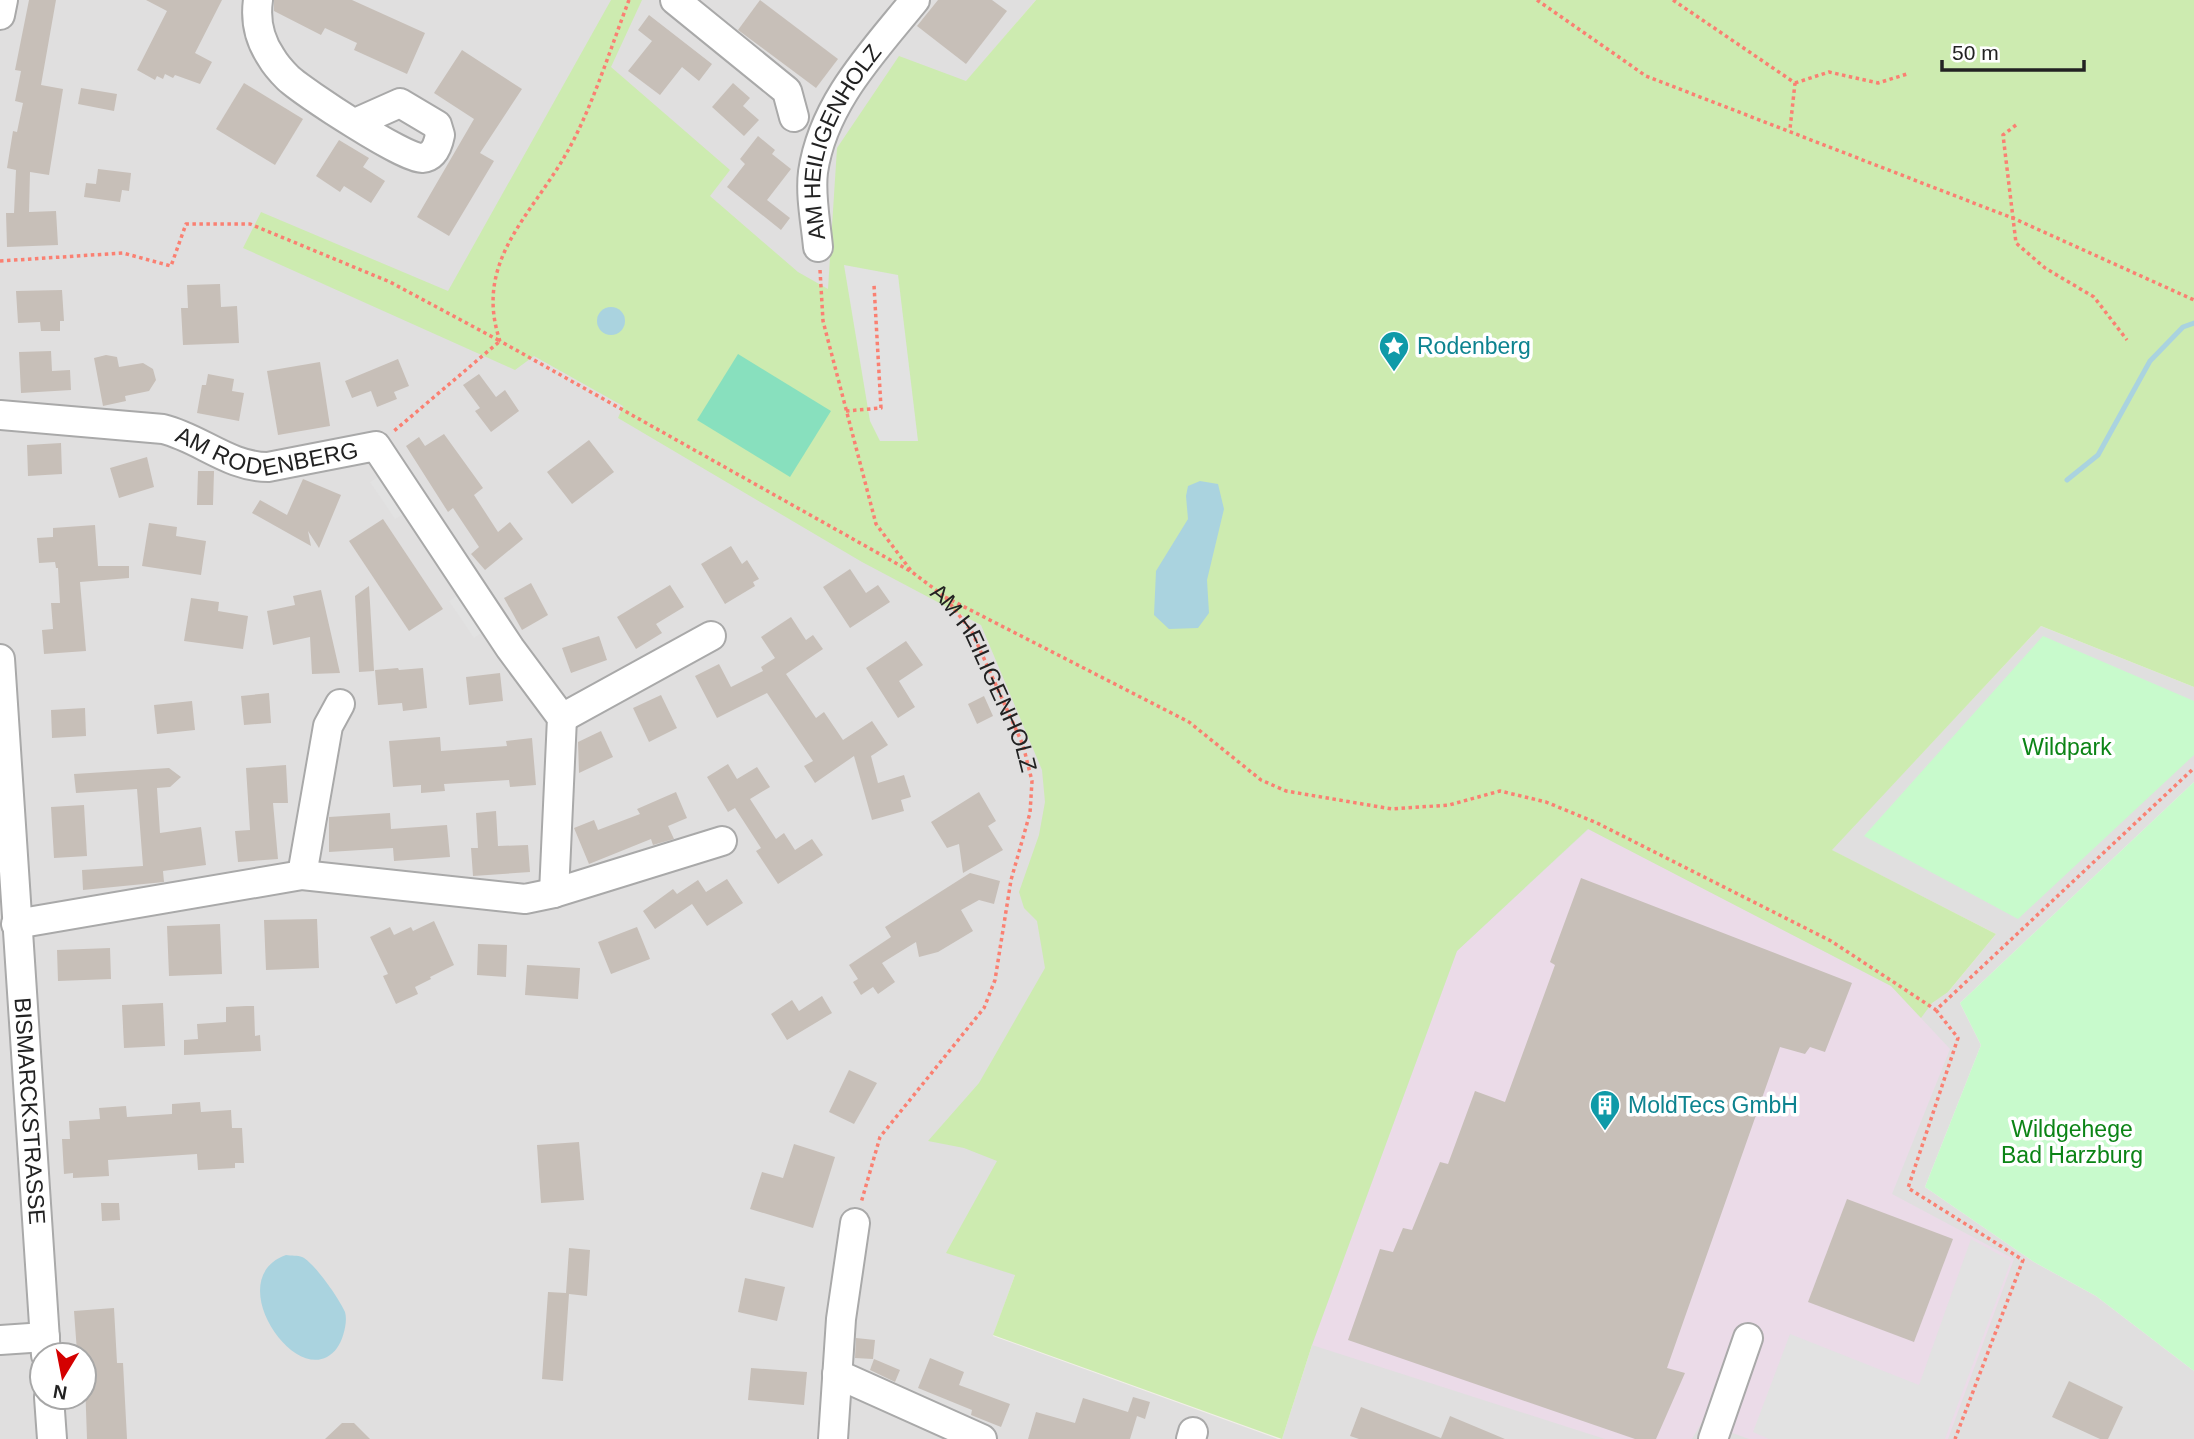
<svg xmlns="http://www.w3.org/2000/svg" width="2194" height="1439" font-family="Arial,sans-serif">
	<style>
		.residential { fill: #e0dfdf; fill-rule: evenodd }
		.industrial { fill: #ebdbe8 }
		.grass { fill: #cdebb0 }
		.park { fill: #c8facc }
		.pitch { fill: #88e0be }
		.parking { fill: #e2e2e2 }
		.water { fill: #aad3df }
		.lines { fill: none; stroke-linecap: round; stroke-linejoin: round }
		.stream { stroke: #aad3df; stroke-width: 5 }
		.building { fill: #c7bfb8 }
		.minor-casing { stroke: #a9a9a9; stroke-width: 32 }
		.path { stroke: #fa8072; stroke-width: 3.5; stroke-dasharray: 3.5 3.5; stroke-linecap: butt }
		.minor { stroke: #fff; stroke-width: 28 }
		.labels { text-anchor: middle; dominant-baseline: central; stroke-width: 7; stroke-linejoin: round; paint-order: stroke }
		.street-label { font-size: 23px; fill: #222; stroke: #fff }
		.culture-label { font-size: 23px; fill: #0d838f; stroke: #fff; text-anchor: start }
		.park-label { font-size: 23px; fill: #0c8416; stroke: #fff }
	</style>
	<rect width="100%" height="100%" fill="#f2efe9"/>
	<path class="residential" d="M0,0h1036l-70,82 982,910 48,-58 -165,-84 210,-224 153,61v95l-234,221 21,42 -56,142 109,75 62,34 98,75v68h-912l30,-94 -297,-70 -22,61 285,103h-1278zM42,1355h42v42h-42z"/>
	<polygon class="industrial" points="1589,829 1891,986 1950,1049 1892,1194 2014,1259 1948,1439 1749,1439 1702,1422 1692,1439 1605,1439 1312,1345 1457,951"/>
	<polygon class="grass" points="611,0 642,0 611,67 730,170 710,196 798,272 828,289 837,148 899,56 966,81 1036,0 2194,0 2194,687 2041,626 1832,850 1996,934 1948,992 1932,1003 1921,1018 1891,986 1588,829 1457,951 1312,1345 1282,1439 993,1335 1015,1275 946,1253 997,1161 964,1148 928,1141 979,1083 1045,968 1037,921 1024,908 1019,892 1039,835 1045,802 1042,770 981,625 862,562 618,418 623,406 534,356 515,370 243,248 261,212 448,291"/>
	<g class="park">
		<polygon points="2043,636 2194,701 2194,755 2018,919 1864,836"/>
		<polygon points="2194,782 2194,1371 2096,1296 2034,1262 1925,1187 1981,1045 1960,1003"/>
	</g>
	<polygon class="pitch" points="738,354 831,411 790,477 697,420"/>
	<g class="parking">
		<polygon points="844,265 898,275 918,441 880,441 870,421"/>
		<polygon points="381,475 407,512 395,519 370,482"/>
		<polygon points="461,593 486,630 474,638 449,601"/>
		<polygon points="1971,1239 2011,1261 1945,1439 1769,1439 1753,1432 1790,1334 1919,1385"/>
	</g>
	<g class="water">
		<circle cx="611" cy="321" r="14"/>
		<polygon points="1200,481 1218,484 1224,509 1207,580 1209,613 1198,628 1169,629 1154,615 1156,571 1188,519 1186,496 1188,486"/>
		<path d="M286,1255c5,1 12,0 16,2 12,5 38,43 43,55 3,10 -2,28 -8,36 -36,49 -119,-69 -51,-93z"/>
	</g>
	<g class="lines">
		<polyline class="stream" points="2067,480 2098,455 2150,361 2183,327 2194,323"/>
	</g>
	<g class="building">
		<polygon points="29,0 56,0 41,85 63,89 49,175 30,172 29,212 56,211 58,245 7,247 6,213 14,213 16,170 7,168 13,131 17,132 23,103 15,101 21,71 15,70"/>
		<polygon points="146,0 222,0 195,53 212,62 200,84 175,75 173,78 165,74 163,79 157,76 155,80 137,70 167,11"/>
		<polygon points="274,0 352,0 425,33 407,74 354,50 357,43 325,28 321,35 274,11"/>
		<polygon points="760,0 838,59 816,88 738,30"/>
		<polygon points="938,0 992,0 1007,11 966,64 917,26"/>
		<polygon points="649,15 712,64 699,81 682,67 660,95 628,71 652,41 638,30"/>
		<polygon points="462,50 522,89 480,153 494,161 449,236 417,217 474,119 434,93"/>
		<polygon points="244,83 303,119 275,165 216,129"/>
		<polygon points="733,83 750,98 743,106 759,120 744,136 712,107"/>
		<polygon points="81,88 117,94 114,111 78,104"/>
		<polygon points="758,136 775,150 772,154 791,169 767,200 790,218 781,230 727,187 745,164 740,159"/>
		<polygon points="339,140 369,158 363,167 385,181 371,203 344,186 340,192 316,176"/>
		<polygon points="98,169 131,173 129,191 122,190 120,202 84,197 86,183 96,184"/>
		<polygon points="220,284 221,307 237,306 239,343 183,345 181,308 188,308 187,285"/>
		<polygon points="62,290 64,321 60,321 60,331 41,331 40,322 18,323 16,291"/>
		<polygon points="51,351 52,371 70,370 71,390 21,393 19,352"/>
		<polygon points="106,355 117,357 119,367 143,363 153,369 156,380 149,391 125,396 126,401 103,406 94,358"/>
		<polygon points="398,359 409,386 394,392 397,399 377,407 371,391 352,398 345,381"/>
		<polygon points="320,362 330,426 278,435 267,371"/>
		<polygon points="208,374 234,379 232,391 244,393 239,421 197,413 202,385 206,385"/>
		<polygon points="479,374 496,397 505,390 519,411 491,432 475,411 480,408 463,385"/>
		<polygon points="444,434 483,488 474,495 498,532 510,522 523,539 485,570 471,554 479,547 453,508 448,512 406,446 419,437 425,446"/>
		<polygon points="589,440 614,472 572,504 547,472"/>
		<polygon points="61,443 62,474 28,476 27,445"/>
		<polygon points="147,457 154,487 119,498 110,468"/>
		<polygon points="198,471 214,471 213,505 197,505"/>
		<polygon points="303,479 341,495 319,548 308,531 311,546 252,513 260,500 287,515"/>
		<polygon points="383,519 443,609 409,631 349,541"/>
		<polygon points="149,523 177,527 176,536 206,541 201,575 142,566"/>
		<polygon points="95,525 98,566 129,566 129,578 80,582 86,651 44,654 42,630 53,629 51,603 60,603 58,568 56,568 55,562 39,563 37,538 53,537 53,528"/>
		<polygon points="731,546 742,564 747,560 759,579 753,582 755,586 725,604 701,564"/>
		<polygon points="850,569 866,593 878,585 890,602 850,628 823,587"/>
		<polygon points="531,583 548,615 522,630 504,598"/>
		<polygon points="670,585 684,607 656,624 662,633 636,649 617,617"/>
		<polygon points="369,586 374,671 359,672 355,596"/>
		<polygon points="321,590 340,673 312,674 310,637 273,645 267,611 295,605 293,596"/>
		<polygon points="191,598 219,602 218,611 248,616 243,649 184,641"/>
		<polygon points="791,617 806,640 813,635 823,649 786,674 816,718 824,712 843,740 872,721 888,745 871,756 878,783 904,775 911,797 901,800 904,811 872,820 854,756 815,783 804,766 813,761 767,693 717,718 695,676 719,664 731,687 763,671 761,667 775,658 761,637"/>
		<polygon points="599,636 607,660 571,673 562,648"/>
		<polygon points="906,641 923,665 899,681 915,707 898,718 866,668"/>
		<polygon points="398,668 399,670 423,668 427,708 403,711 402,703 378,705 375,670"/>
		<polygon points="500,673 503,701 469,705 466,677"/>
		<polygon points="269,693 271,723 244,725 241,696"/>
		<polygon points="661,695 677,728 649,742 633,708"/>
		<polygon points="984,696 993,716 977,724 968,704"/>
		<polygon points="192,701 195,730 157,734 154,705"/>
		<polygon points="85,708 86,736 52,738 51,710"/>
		<polygon points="601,731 613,757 579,773 578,742"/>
		<polygon points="440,737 441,751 507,746 506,741 532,738 536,785 510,787 509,780 444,784 445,791 421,793 421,785 393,787 389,741"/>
		<polygon points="728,764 737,779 757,767 770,787 750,799 776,839 784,833 795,850 812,839 823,855 778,884 756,851 761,848 735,808 728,812 707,777"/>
		<polygon points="286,765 288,803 273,803 278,859 238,862 235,831 250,830 246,768"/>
		<polygon points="169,768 181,777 170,787 157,788 160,833 201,827 206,865 163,871 164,882 83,890 82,870 143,866 137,789 76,793 74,774"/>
		<polygon points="676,792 687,818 668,826 674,839 653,845 651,839 589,864 574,828 594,820 598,830 640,814 637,809"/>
		<polygon points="979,792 996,821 988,826 1003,850 963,873 959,844 947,848 931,822"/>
		<polygon points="84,805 87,856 54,858 51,807"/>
		<polygon points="496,811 498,846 528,845 530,872 473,876 471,848 478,848 476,813"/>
		<polygon points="390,813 391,829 447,825 450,857 394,861 393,848 329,852 329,817"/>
		<polygon points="970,873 1000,881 994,904 979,900 961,910 973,931 938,952 919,957 916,942 882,963 895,982 878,994 873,987 861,995 853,982 858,979 849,965 891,937 885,927"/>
		<polygon points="1581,878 1852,983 1825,1052 1810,1047 1805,1054 1780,1047 1667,1368 1685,1373 1656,1439 1635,1439 1348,1340 1380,1249 1393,1252 1403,1228 1412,1230 1440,1162 1448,1164 1475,1091 1505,1102 1555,965 1550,962"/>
		<polygon points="727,879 743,903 707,926 692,904 655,929 643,911 673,889 677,894 698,880 706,892"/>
		<polygon points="317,919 319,968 266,970 264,920"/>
		<polygon points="434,921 454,965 430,977 431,979 415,987 418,994 396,1004 383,976 388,974 370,937 390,927 394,935 411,927 413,931"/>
		<polygon points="220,924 222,974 169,976 167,926"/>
		<polygon points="637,927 650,959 611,974 598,942"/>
		<polygon points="478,944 507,945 506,977 477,975"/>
		<polygon points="110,948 111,979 58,981 57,950"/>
		<polygon points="527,965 580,968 578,999 525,995"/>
		<polygon points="822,996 832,1013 787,1040 771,1014 792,1000 799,1011"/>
		<polygon points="163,1003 165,1046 124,1048 122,1005"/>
		<polygon points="246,1006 254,1006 255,1036 260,1035 261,1051 184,1055 184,1040 198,1039 197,1024 226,1022 226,1007"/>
		<polygon points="849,1070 877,1083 854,1124 829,1112"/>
		<polygon points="200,1102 201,1112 231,1110 232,1128 242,1128 244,1163 235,1163 235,1168 198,1170 197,1154 108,1160 109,1176 73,1178 73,1173 64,1174 62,1139 70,1139 69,1121 100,1119 99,1108 126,1106 127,1117 172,1114 172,1104"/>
		<polygon points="579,1142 584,1200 541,1203 537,1145"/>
		<polygon points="794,1144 835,1157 813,1228 750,1209 762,1172 783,1178"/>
		<polygon points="1847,1199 1953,1239 1914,1342 1808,1302"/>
		<polygon points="101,1203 119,1203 120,1220 102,1221"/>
		<polygon points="569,1248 590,1250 587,1296 569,1294 563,1381 542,1379 548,1292 566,1293"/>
		<polygon points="745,1278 785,1287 777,1321 738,1312"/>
		<polygon points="114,1308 117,1363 123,1363 127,1439 87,1439 84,1352 77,1352 74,1311"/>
		<polygon points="856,1338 875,1340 873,1359 855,1358"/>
		<polygon points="930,1358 964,1372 959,1385 1010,1404 1001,1427 971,1415 972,1410 918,1388"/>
		<polygon points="874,1359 900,1370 895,1382 870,1370"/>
		<polygon points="751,1368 807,1372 804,1405 748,1400"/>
		<polygon points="2069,1381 2123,1407 2108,1439 2100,1439 2052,1417"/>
		<polygon points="1133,1397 1150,1402 1145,1419 1137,1416 1130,1439 1028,1439 1036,1412 1075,1423 1083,1398 1128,1412"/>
		<polygon points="1361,1407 1441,1438 1450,1416 1505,1439 1359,1439 1350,1436"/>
		<polygon points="342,1423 354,1423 370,1439 325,1439"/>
	</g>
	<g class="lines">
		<g class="minor-casing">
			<g id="minor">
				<path d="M258,0c-3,21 1,39 13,57 4,7 11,15 17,21 15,14 118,82 134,80 12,-1 16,-13 18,-23l-3,-10 -37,-22 -45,20"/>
				<polyline points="675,0 787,91 794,117"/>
				<polyline points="0,15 3,0"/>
				<path id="s2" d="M818,247c-2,-23 -8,-51 -5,-75 10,-69 60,-120 102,-172"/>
				<path id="s3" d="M0,415l163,14c37,9 66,38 105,38l108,-21 134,202 52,70 -8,175"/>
				<path id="s4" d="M0,659l46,696"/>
				<polyline points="562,718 711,636"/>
				<polyline points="302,875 328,726 340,704"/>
				<polyline points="16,924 302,875 525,899 554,893 722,841"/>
				<polyline points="0,1340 45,1337"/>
				<polyline points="837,1374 982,1439"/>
				<polyline points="49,1397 52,1439"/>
				<polyline points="833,1439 841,1319 855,1223"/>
				<polyline points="1191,1439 1193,1432"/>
				<polyline points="1713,1439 1748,1338"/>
			</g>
		</g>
		<g class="path">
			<path d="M629,0c-18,47 -38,111 -63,154 -35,62 -93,108 -66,187l410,230"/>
			<polyline points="1537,0 1646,76 2015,219 2194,300"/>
			<polyline points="1673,0 1795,83 1790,129"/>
			<polyline points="1795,83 1829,72 1878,83 1907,74"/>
			<polyline points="2016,125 2003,135 2016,243 2045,268 2094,297 2127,340"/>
			<polyline points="0,261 123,253 171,266 186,224 250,224 390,282 500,341 394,431"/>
			<path id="s1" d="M820,270l3,51 53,203 36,48 33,25 27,35 51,113 9,36 -2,32 -19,67 -16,100 -11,28 -104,129 -19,66"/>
			<polyline points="846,411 881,408 874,285"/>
			<polyline points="945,597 1189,722 1261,780 1286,791 1392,809 1449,805 1500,791 1546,802 1597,823 1831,941 1936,1010 2194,768"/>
			<polyline points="1936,1010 1958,1038 1908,1188 2023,1260 1955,1439"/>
		</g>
		<use href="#minor" class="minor"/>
	</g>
	<defs>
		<g id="sight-pin" transform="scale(1.575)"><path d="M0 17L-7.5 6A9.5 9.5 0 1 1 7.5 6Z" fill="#0f9aa8" stroke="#fff"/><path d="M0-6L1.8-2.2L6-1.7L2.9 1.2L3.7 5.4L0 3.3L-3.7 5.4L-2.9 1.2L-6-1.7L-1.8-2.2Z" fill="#fff"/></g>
		<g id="building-pin" transform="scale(1.575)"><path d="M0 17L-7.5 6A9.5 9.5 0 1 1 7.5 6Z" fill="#0f9aa8" stroke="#fff"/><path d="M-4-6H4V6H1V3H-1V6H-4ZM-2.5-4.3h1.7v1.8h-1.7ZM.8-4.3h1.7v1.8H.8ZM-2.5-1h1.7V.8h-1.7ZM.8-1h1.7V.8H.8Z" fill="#fff"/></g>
	</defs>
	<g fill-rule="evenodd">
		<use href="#sight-pin" x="1394" y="346"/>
		<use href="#building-pin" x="1605" y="1105"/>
	</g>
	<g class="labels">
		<g class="street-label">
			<text stroke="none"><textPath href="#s2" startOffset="112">AM HEILIGENHOLZ</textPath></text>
			<text stroke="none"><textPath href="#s3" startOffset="273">AM RODENBERG</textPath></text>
			<text stroke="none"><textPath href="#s1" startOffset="453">AM HEILIGENHOLZ</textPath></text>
			<text stroke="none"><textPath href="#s4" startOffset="453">BISMARCKSTRASSE</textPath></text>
		</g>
		<g class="culture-label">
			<text x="1417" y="346">Rodenberg</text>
			<text x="1628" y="1105">MoldTecs GmbH</text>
		</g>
		<g class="park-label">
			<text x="2067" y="747">Wildpark</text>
			<text x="2072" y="1129">Wildgehege<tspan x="2072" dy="26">Bad Harzburg</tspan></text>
		</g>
	</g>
	<g transform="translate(63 1376) rotate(190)"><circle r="33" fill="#ffffff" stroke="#a7a7a7" stroke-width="2"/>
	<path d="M0-5L12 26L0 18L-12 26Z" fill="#d40000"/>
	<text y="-10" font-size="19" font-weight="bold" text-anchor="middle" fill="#222222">N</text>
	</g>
	<path d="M1942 60v10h142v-10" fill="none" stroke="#222222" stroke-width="3.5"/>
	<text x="1952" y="60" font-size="21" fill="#222222" stroke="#ffffff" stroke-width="5" paint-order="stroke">50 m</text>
</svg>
